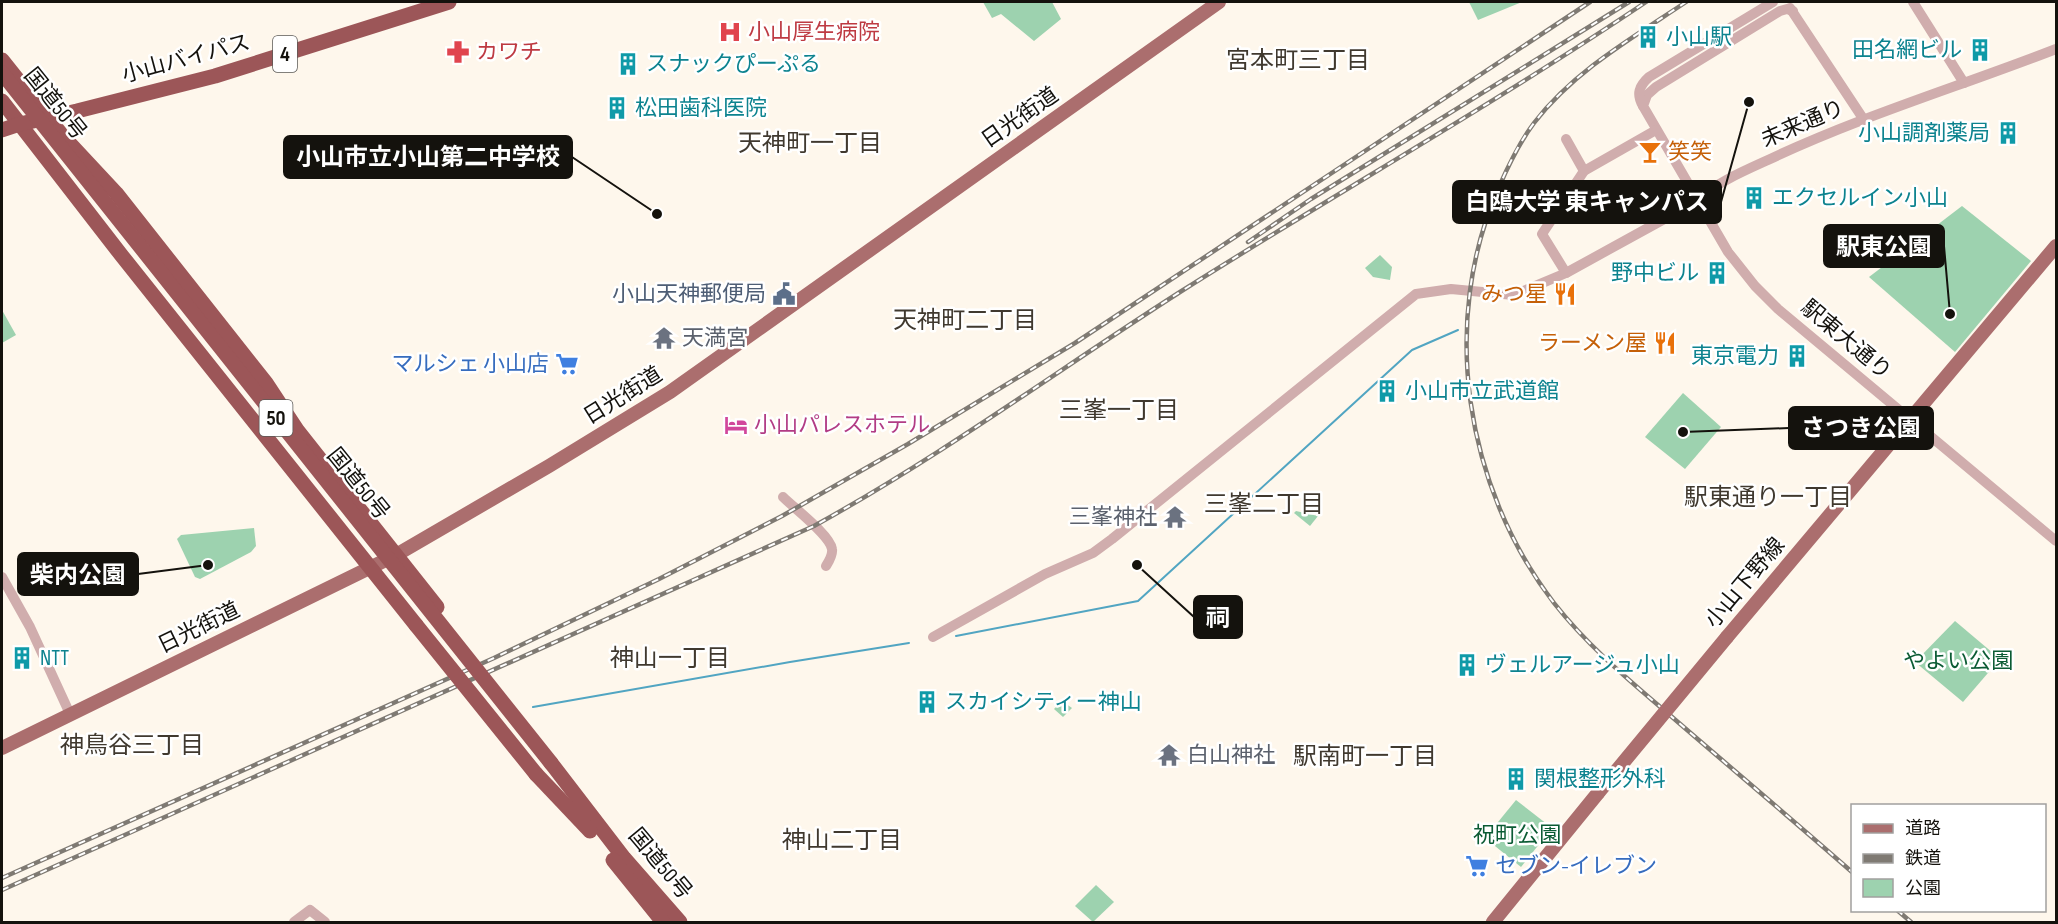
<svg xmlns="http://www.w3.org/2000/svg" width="2058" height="924" font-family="'Sofia Sans Condensed','Noto Sans JP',sans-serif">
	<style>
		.green { fill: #9dd2af }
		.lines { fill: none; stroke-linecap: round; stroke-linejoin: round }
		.stream { stroke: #51a5c2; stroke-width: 2 }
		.minor { stroke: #d0adad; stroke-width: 10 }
		.major { stroke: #ab6e6e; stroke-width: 14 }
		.highway { stroke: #9c5658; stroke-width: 15 }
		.rail-casing { stroke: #7f7a73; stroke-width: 4.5 }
		.rail { stroke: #fff; stroke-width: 2; stroke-dasharray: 7; stroke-linecap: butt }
		.major-bridge { stroke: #ab6e6e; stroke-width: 14 }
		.highway-bridge { stroke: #9c5658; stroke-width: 15 }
		.labels { text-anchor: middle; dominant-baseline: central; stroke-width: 5; stroke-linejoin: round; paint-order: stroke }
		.shield { fill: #fff; stroke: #5a5956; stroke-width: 1.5 }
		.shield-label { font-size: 21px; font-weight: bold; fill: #14120d }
		.health-label { font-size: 22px; fill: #be3a42; stroke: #fff; text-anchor: start }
		.culture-label { font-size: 22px; fill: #0d838f; stroke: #fff; text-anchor: start }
		.street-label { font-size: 22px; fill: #14120d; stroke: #fff }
		.food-label { font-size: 22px; fill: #c56008; stroke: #fff; text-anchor: end }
		.service-label { font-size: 22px; fill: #4e5e75; stroke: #fff; text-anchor: end }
		.worship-label { font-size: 22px; fill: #5b616d; stroke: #fff; text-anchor: start }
		.shop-label { font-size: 22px; fill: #366cbe; stroke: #fff; text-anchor: end }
		.hotel-label { font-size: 22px; fill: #b23c85; stroke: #fff; text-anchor: start }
		.park-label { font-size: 22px; fill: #0b5b34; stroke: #fff }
		.neighbourhood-label { font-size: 24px; fill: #40392f; stroke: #fff }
		.leader { fill: none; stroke: #14120d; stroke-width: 2 }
		.callout-dot { fill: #14120d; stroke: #fff; stroke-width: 2 }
		.callout { fill: #14120d; stroke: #14120d; stroke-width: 2 }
		.callout-label { font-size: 24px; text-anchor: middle; font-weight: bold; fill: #fff }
	</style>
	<rect width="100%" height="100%" fill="#fef7ec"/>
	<g class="green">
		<polygon points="983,2 1052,2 1061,19 1034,41 1001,14 992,18"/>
		<polygon points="1469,2 1522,2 1478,20"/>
		<polygon points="1962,206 2031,261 1955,352 1869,277"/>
		<polygon points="1380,255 1392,267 1390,280 1373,277 1365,268"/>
		<polygon points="2,310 16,335 2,343"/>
		<polygon points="1683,393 1721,427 1685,469 1645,437"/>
		<polygon points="1296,511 1318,516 1310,526 1294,513"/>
		<polygon points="254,528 256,546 251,552 200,579 195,577 177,539 181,535"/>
		<polygon points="1955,621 2000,659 1963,702 1915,662"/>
		<polygon points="1062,701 1072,708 1063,717 1054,709"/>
		<polygon points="1516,800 1552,828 1521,867 1485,838"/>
		<polygon points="1096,885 1114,902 1093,922 1075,906"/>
	</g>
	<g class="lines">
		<g class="stream">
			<polyline points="956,636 1138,601 1412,350 1458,330"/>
			<polyline points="533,707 790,662 909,643"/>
		</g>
		<g class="minor">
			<polyline points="1913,2 1964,83"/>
			<polyline points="1790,8 1864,120"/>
			<polyline points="1793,11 1787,9 1780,11 1656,87 1647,95 1643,106 1728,252 1755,286 1778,309 2056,541"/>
			<path d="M1643,106c-7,-12 -4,-20 6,-29l124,-75"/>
			<polyline points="1566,139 1584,171"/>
			<polyline points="1566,273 1542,234 1584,171 1656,130"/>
			<path d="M783,497c11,11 47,38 49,52 1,6 -3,12 -6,17"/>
			<polyline points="2,577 30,627 70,714"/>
			<path d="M933,637l112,-63 48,-21 19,-14 304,-245 35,-5 63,6 52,-22 131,-72c16,-17 49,-31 71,-41 93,-44 193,-74 288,-111"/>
			<polyline points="294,922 310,910 325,922"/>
		</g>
		<g class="major">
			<polyline points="1727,637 2056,246"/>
			<polyline points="2,748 396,555 549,466 670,392 1219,2"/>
			<polyline points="1493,922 1598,793"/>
		</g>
		<g class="highway">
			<polyline points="2,60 61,134 116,193 266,383 297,430 437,607"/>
			<polyline points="2,101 122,256 416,625"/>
			<polyline points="2,130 20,124 77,111 215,76 449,2"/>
			<polyline points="551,763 624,858 680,922"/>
			<polyline points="536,774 590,831"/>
			<polyline points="613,860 663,922"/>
		</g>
		<g class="rail-casing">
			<g id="rail">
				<path d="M1686,2c-54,36 -112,69 -152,121 -15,20 -25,41 -35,64 -60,135 -34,300 55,416 36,46 81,82 125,120 58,50 116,99 173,149"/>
				<polyline points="1248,242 1311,199 1629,2"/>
				<polyline points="2,878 494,658 659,579 782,516 908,444 1075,343 1590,2"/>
				<path d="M2,890l812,-364c127,-70 244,-156 366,-234 155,-98 314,-188 466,-290"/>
				<polyline points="1897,910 1911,922"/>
			</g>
		</g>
		<use href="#rail" class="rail"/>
		<polyline class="major-bridge" points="1598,793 1727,637"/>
		<g class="highway-bridge">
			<polyline points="2,73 551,763"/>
			<polyline points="416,625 536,774"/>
		</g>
	</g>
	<defs>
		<g id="hospital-bare" transform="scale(1.8)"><path d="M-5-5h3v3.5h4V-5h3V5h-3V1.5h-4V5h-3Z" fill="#e0444e" stroke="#fff" stroke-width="2.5" paint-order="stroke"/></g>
		<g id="building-bare" transform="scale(1.8)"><path d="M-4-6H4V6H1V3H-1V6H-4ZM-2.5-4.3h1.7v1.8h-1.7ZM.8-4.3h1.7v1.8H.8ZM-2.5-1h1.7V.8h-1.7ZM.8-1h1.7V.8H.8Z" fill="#0f9aa8" stroke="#fff" stroke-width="2.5" paint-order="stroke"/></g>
		<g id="pharmacy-bare" transform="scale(1.8)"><path d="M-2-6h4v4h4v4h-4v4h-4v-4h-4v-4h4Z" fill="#e0444e" stroke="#fff" stroke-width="2.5" paint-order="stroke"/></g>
		<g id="bar-bare" transform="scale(1.8)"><path d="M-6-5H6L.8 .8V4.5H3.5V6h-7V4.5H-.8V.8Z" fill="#e8710a" stroke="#fff" stroke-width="2.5" paint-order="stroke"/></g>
		<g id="civic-bare" transform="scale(1.8)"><path d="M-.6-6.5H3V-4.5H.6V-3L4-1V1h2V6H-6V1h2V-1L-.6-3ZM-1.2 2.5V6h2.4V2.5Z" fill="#5c6f8a" stroke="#fff" stroke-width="2.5" paint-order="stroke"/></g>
		<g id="restaurant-bare" transform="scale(1.8)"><path d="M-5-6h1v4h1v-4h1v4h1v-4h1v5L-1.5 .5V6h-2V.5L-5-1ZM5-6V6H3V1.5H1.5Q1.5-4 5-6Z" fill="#e8710a" stroke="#fff" stroke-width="2.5" paint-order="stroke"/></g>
		<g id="temple-bare" transform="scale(1.8)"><path d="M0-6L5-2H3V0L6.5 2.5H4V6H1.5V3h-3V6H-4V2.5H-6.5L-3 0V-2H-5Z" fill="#6b7280" stroke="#fff" stroke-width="2.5" paint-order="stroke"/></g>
		<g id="supermarket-bare" transform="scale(1.8)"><path d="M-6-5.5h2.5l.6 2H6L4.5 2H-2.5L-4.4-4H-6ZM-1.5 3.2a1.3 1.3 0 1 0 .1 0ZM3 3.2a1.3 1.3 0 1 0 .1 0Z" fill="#3f7fe0" stroke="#fff" stroke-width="2.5" paint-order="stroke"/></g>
		<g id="hotel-bare" transform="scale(1.8)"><path d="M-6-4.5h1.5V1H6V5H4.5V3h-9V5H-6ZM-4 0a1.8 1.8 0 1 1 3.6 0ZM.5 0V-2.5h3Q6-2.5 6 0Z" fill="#d1479c" stroke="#fff" stroke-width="2.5" paint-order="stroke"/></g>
	</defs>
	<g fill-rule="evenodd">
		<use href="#hospital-bare" x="730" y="32"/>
		<use href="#building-bare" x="1648" y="37"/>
		<use href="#building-bare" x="1980" y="50"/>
		<use href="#pharmacy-bare" x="458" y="52"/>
		<use href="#building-bare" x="628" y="64"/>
		<use href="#building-bare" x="617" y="108"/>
		<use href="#building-bare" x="2008" y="133"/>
		<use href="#bar-bare" x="1650" y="152"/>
		<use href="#building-bare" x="1754" y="198"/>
		<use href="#building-bare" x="1717" y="273"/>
		<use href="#civic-bare" x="784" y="294"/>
		<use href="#restaurant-bare" x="1565" y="294"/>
		<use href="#temple-bare" x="664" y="338"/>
		<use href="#restaurant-bare" x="1665" y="343"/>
		<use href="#building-bare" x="1797" y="356"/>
		<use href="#supermarket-bare" x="567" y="364"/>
		<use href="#building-bare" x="1387" y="391"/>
		<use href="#hotel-bare" x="736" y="425"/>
		<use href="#temple-bare" x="1175" y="517"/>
		<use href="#building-bare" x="22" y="658"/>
		<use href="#building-bare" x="1467" y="665"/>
		<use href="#building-bare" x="927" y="702"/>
		<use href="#temple-bare" x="1169" y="755"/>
		<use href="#building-bare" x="1516" y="779"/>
		<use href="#supermarket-bare" x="1477" y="866"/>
	</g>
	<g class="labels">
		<g class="shield">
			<rect x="273" y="36" width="24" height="36" rx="4.5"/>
			<rect x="259.5" y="400" width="33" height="36" rx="4.5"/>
		</g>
		<g class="shield-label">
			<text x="285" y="54">4</text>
			<text x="276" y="418">50</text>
		</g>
		<g class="health-label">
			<text x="748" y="32">小山厚生病院</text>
			<text x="476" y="52">カワチ</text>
		</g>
		<g class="culture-label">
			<text x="1666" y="37">小山駅</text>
			<text x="1962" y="50" text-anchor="end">田名網ビル</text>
			<text x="646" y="64">スナックぴーぷる</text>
			<text x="635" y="108">松田歯科医院</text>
			<text x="1990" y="133" text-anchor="end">小山調剤薬局</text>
			<text x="1772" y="198">エクセルイン小山</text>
			<text x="1699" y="273" text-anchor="end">野中ビル</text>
			<text x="1779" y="356" text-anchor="end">東京電力</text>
			<text x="1405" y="391">小山市立武道館</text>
			<text x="40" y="658">NTT</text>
			<text x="1485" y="665">ヴェルアージュ小山</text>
			<text x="945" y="702">スカイシティー神山</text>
			<text x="1534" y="779">関根整形外科</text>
		</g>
		<g class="street-label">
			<text transform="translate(186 59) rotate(-15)">小山バイパス</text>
			<text transform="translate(55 104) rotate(51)">国道50号</text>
			<text transform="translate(1020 118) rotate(-35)">日光街道</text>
			<text transform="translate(1803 124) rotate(-23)">未来通り</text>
			<text transform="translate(1846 340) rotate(40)">駅東大通り</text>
			<text transform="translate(623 396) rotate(-32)">日光街道</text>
			<text transform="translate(358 484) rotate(51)">国道50号</text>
			<text transform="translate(1745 583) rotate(-50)">小山下野線</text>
			<text transform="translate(199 628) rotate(-26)">日光街道</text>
			<text transform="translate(660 864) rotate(50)">国道50号</text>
		</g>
		<g class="food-label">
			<text x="1668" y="152" text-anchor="start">笑笑</text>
			<text x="1547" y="294">みつ星</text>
			<text x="1647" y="343">ラーメン屋</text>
		</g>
		<g class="service-label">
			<text x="766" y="294">小山天神郵便局</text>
		</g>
		<g class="worship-label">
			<text x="682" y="338">天満宮</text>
			<text x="1157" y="517" text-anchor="end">三峯神社</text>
			<text x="1187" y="755">白山神社</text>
		</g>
		<g class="shop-label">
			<text x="549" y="364">マルシェ 小山店</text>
			<text x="1495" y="866" text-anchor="start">セブン-イレブン</text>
		</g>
		<g class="hotel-label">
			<text x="754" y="425">小山パレスホテル</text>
		</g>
		<g class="park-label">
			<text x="1958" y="661">やよい公園</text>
			<text x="1517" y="835">祝町公園</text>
		</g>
		<g class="neighbourhood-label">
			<text x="1298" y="60">宮本町三丁目</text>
			<text x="810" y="143">天神町一丁目</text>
			<text x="965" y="320">天神町二丁目</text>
			<text x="1119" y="410">三峯一丁目</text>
			<text x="1768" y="497">駅東通り一丁目</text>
			<text x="1264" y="504">三峯二丁目</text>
			<text x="670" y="658">神山一丁目</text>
			<text x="132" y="745">神鳥谷三丁目</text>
			<text x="1365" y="756">駅南町一丁目</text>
			<text x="842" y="840">神山二丁目</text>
		</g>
	</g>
	<path class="leader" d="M657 214L572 157M1749 102L1721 202M1950 314L1944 246M1683 432L1789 428M208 565L138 574M1137 565L1194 617"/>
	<g class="callout-dot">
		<circle cx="657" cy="214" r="6"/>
		<circle cx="1749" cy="102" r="6"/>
		<circle cx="1950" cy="314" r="6"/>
		<circle cx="1683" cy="432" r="6"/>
		<circle cx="208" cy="565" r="6"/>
		<circle cx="1137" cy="565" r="6"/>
	</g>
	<g class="callout">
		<rect x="284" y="136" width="288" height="42" rx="6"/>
		<rect x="1453" y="181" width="268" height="42" rx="6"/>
		<rect x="1824" y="225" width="120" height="42" rx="6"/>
		<rect x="1789" y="407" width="144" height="42" rx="6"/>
		<rect x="18" y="553" width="120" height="42" rx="6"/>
		<rect x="1194" y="596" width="48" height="42" rx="6"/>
	</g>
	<g class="callout-label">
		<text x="428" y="165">小山市立小山第二中学校</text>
		<text x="1587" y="210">白鴎大学 東キャンパス</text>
		<text x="1884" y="255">駅東公園</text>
		<text x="1861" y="436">さつき公園</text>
		<text x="78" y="583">柴内公園</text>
		<text x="1218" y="626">祠</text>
	</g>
	<rect width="2058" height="924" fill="none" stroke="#14120d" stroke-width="6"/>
	<rect x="1851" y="804" width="195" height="108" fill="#ffffff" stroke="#a1a09e" stroke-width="1.5"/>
	<rect x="1863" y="824" width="30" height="9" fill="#ab6e6e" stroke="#a1a09e" stroke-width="1.5"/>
	<text x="1905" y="834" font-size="18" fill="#14120d">道路</text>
	<rect x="1863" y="854" width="30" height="9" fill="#7f7a73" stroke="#a1a09e" stroke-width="1.5"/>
	<text x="1905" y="864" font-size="18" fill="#14120d">鉄道</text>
	<rect x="1863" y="879" width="30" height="18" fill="#9dd2af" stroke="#a1a09e" stroke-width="1.5"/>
	<text x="1905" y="894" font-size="18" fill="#14120d">公園</text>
</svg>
